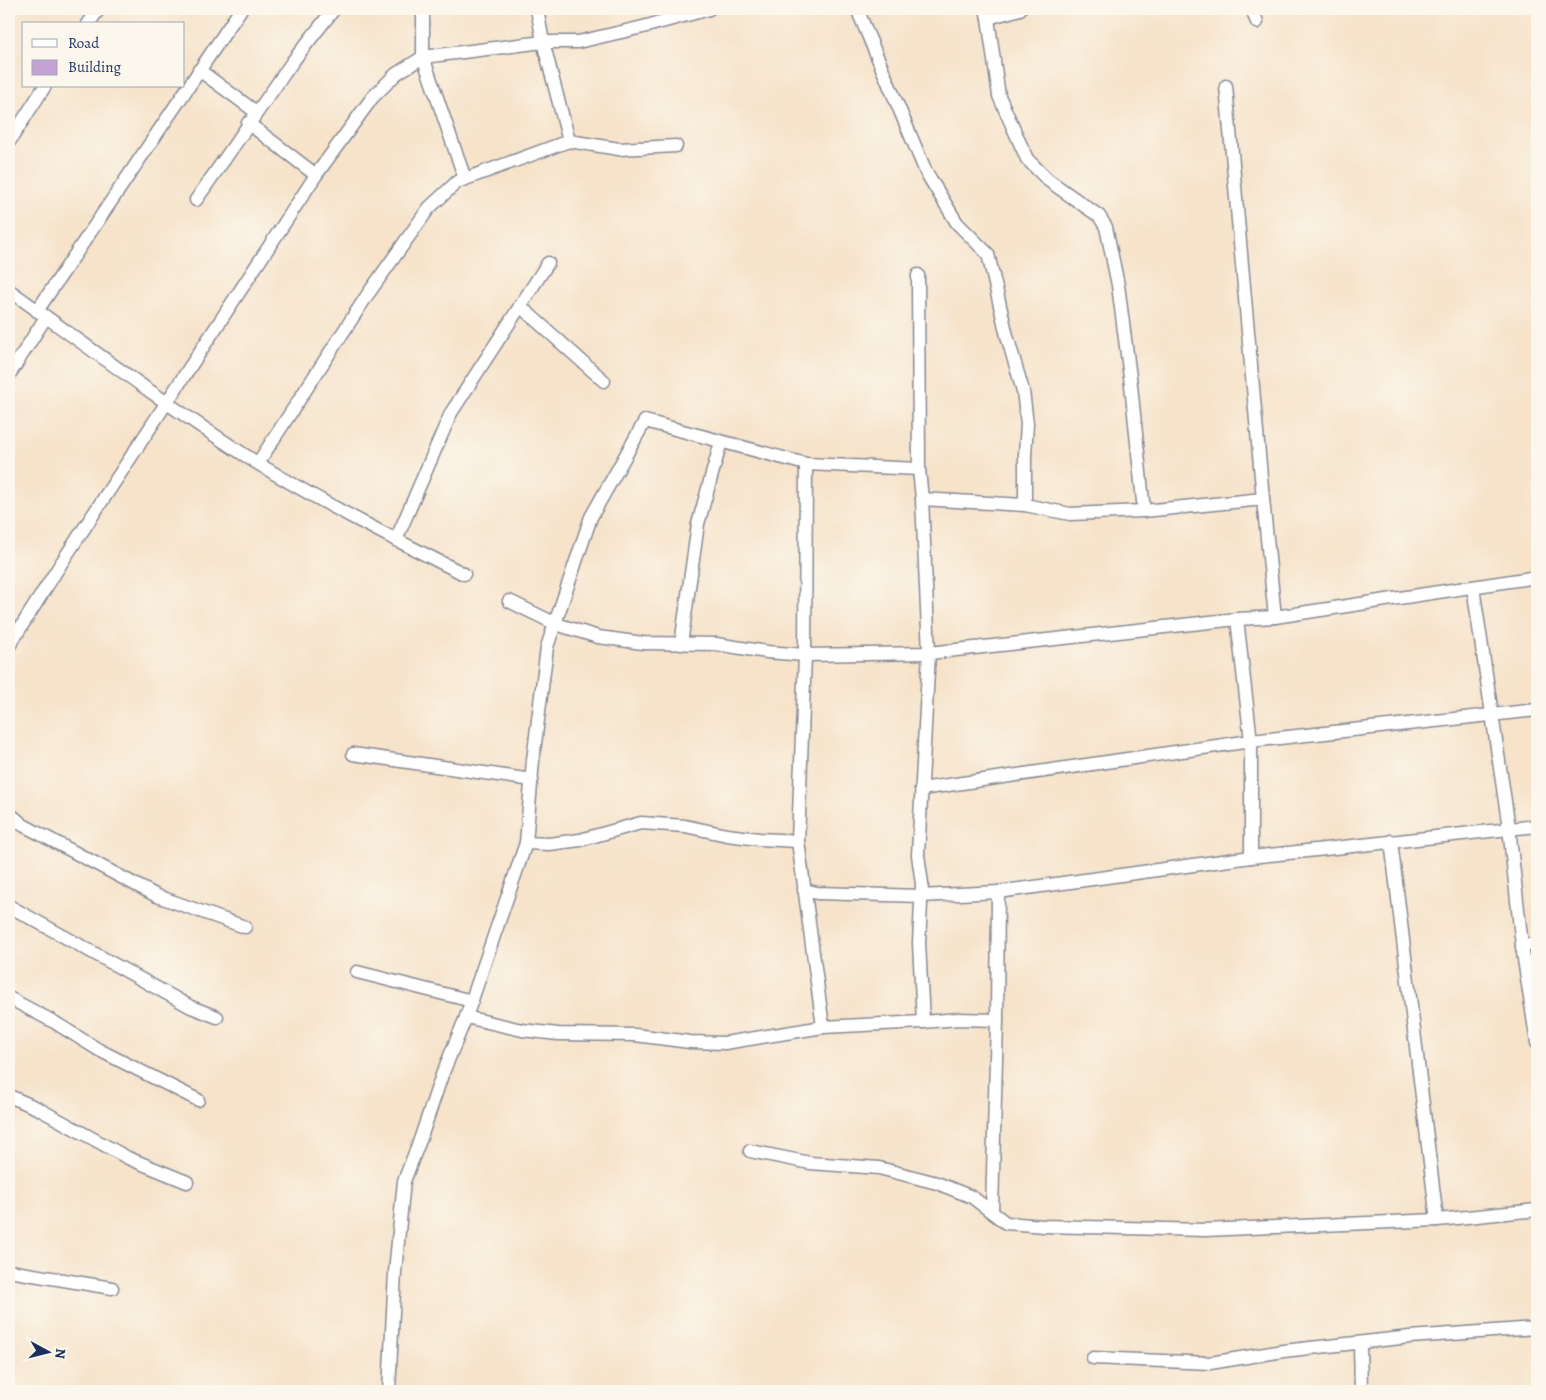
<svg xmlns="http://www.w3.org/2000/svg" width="1546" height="1400" font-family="Alegreya,serif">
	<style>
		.building { fill: #c4a2d3 }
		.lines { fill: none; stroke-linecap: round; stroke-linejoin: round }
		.minor-casing { stroke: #888994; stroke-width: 15 }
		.minor { stroke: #fff; stroke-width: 12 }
	</style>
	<rect width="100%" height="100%" fill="#fbf7ec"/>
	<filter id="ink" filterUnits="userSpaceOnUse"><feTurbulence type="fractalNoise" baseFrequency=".02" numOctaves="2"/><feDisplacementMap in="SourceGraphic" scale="10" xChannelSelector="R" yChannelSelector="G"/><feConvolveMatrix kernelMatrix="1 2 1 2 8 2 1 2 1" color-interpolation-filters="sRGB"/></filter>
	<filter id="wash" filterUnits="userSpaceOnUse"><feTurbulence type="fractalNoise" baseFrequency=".0096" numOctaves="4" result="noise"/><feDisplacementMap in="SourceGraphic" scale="20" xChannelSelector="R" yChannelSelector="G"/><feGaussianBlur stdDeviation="1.12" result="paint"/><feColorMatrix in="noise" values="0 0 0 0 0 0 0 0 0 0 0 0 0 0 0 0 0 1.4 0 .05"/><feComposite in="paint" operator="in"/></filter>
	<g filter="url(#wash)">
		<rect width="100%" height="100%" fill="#f6e3ca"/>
		<g id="blocks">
			<polygon class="building" points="1535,476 1537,476 1537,488 1536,488"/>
		</g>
	</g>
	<g filter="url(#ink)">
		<use href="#blocks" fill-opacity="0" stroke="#888994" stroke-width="1"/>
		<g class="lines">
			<g class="minor-casing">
				<g id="minor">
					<polyline points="423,9 423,57 465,179"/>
					<polyline points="537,9 543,42 569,141"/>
					<polyline points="857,9 926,172 957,223 988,254 1007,336 1023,391 1027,424 1025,455 1025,505"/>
					<polyline points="986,9 988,18 999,96 1027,159 1048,180 1099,216 1106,227 1118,285 1131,385 1144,511"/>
					<polyline points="1252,9 1257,22"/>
					<polyline points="988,18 1020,9"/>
					<polyline points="88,24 99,9"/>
					<polyline points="199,70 256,112"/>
					<polyline points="1226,86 1263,499 1275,617"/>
					<polyline points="248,123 316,175"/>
					<polyline points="9,142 45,86"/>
					<polyline points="196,200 293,61 334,9"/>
					<polyline points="918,275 919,469 922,499 929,653 918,855 922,884 919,943 923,1022"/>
					<path d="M9,290c82,59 163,119 248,173 67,41 137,76 207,111"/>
					<polyline points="520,306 604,381"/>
					<polyline points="37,311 241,9"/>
					<polyline points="9,375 46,317"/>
					<polyline points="258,463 368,294 429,208 457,182 569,141 619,149 676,146"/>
					<polyline points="806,464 805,655 798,841 823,1027"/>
					<polyline points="922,499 1025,505 1070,514 1144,511 1263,499"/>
					<polyline points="396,540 451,413 548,263"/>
					<polyline points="1473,587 1509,828 1522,946 1537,1043"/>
					<polyline points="509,601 556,624 598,637 643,643 716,644 767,652 805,655 929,653 1237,619 1275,617 1537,577"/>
					<polyline points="1237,619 1251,741 1251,857"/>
					<polyline points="681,644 698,524 721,442"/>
					<polyline points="9,646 62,562 316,175 372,98 396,74 423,57 543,42 578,42 643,27 709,9"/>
					<polyline points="353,754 532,780"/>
					<polyline points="921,789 1251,741 1537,710"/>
					<polyline points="9,813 23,825 157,896 245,927"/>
					<polyline points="1391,841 1437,1220"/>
					<polyline points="526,843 549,844 580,840 641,823 685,826 727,835 759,839 798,841"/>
					<polyline points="804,890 817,893 921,896 998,892 1251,857 1537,826"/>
					<polyline points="9,906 191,1007 217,1017"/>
					<polyline points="1522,946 1537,943"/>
					<polyline points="357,972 472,1001"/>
					<polyline points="9,998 54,1022 99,1050 198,1100"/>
					<polyline points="466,1017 522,1030 558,1034 635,1035 690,1042 725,1043 823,1027 923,1022 958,1019 997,1020"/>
					<polyline points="9,1096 37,1108 128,1158 187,1182"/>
					<polyline points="750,1151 810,1163 879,1168 937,1183 972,1197 1006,1223 1044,1226 1205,1230 1437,1220 1537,1210"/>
					<polyline points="992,1212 997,1020 998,892"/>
					<polyline points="9,1271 112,1288"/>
					<polyline points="1360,1343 1361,1391"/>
					<polyline points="1093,1358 1210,1363 1283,1351 1410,1337 1537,1328"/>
					<polyline points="389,1391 395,1272 404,1181 420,1140 442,1075 466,1017 526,843 533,760 547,647 591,517 645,421 806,464 919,469"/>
				</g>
			</g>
			<use href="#minor" class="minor"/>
		</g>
	</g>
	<rect width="1546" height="1400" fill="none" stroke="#fbf7ec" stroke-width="30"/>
	<rect x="22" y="22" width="162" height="65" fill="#fbf7ec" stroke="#a1a7b3"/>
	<rect x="32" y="39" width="25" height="8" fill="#ffffff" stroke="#a1a7b3"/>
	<text x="68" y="48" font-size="15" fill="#1b2f5e">Road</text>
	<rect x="32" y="60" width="25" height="15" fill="#c4a2d3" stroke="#a1a7b3"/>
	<text x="68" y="72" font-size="15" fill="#1b2f5e">Building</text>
	<g transform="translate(48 1352) rotate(97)" stroke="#fbf7ec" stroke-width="4" paint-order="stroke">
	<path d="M0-4L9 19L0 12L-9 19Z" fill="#1b2f5e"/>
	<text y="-8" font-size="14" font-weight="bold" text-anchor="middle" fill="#1b2f5e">N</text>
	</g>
</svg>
